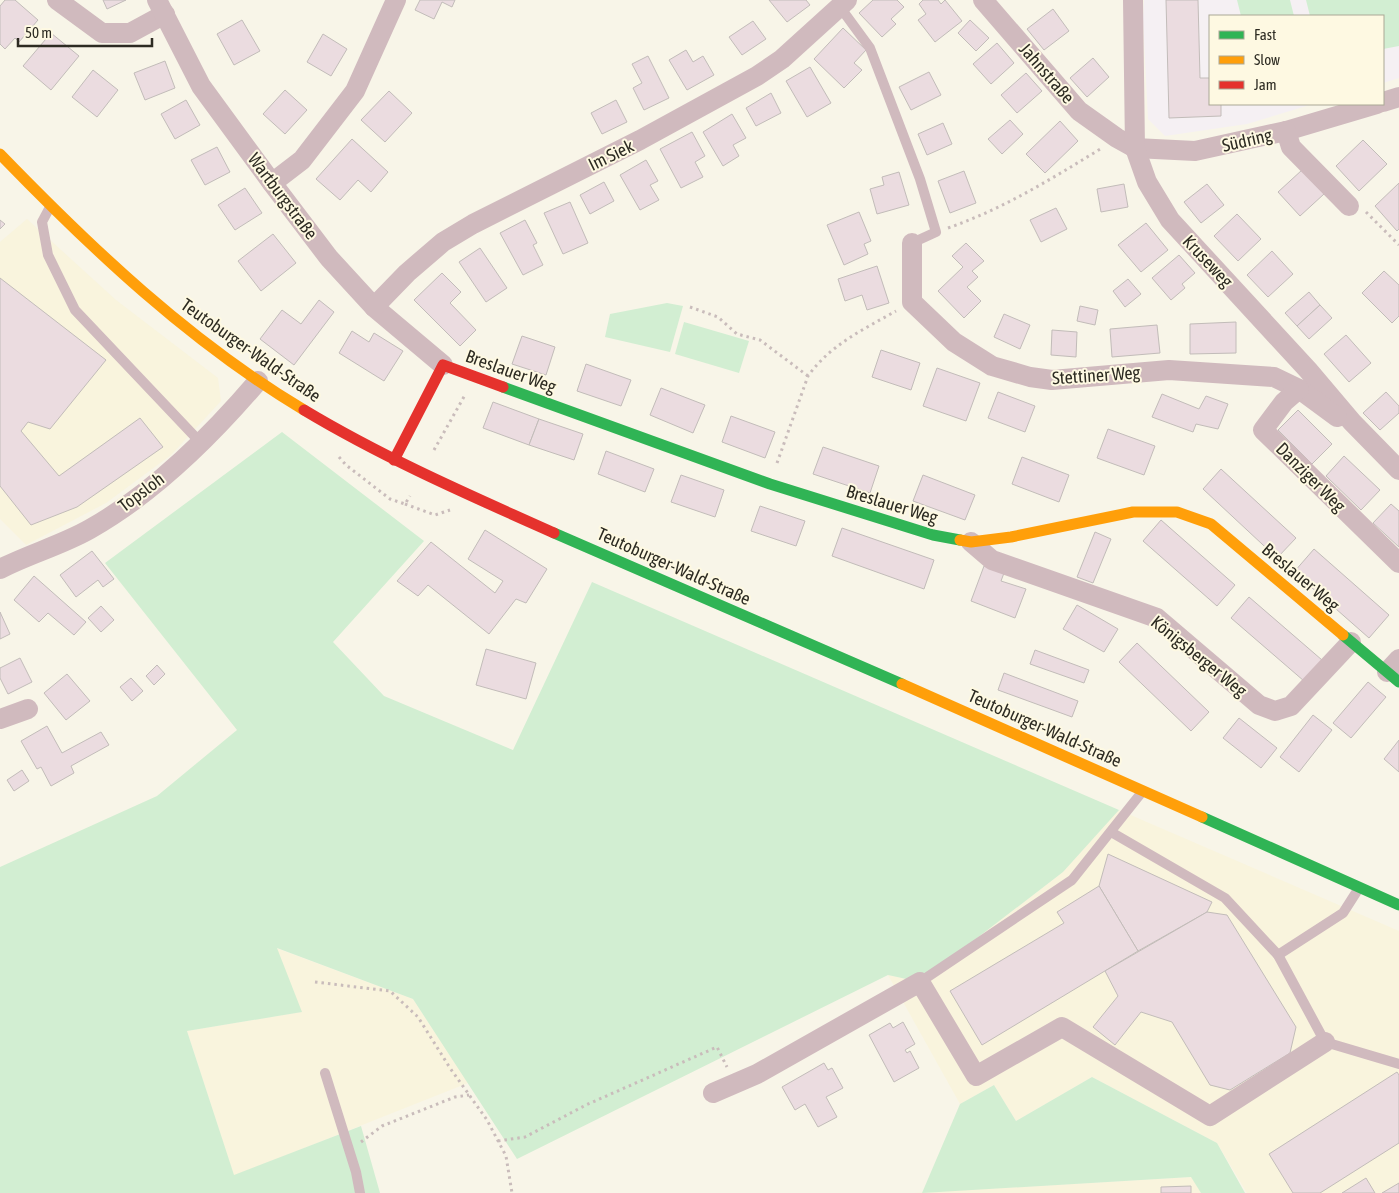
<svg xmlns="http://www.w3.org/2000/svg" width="1399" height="1193" font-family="'Asap Condensed',sans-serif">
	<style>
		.built { fill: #f9f4dd }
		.education { fill: #f5f0f3 }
		.green { fill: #d2eed2 }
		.building { fill: #ebdce0; stroke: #c2bcb9 }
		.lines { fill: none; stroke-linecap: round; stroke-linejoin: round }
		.path { stroke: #c9bcbb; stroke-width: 3; stroke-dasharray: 2.5 4; stroke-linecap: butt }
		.lane { stroke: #d0babe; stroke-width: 10 }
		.street { stroke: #d0babe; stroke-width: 20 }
		.fast { stroke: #30b455; stroke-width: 11 }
		.slow { stroke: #ff9f0a; stroke-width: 11 }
		.jam { stroke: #e5322d; stroke-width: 11 }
		.labels { text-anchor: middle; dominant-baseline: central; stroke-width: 4; stroke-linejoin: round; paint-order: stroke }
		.street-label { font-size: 18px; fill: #2d2b22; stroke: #fef9e2 }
	</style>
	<rect width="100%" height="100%" fill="#f8f5e8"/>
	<g class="built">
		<polygon points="27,219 116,300 218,378 221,401 171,455 106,503 26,545 0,519 0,242"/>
		<polygon points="1119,810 1399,931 1399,1193 1247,1193 1217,1143 1092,1077 1016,1121 994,1085 960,1104 888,975 920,982 1063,872"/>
		<polygon points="276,948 413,999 468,1083 234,1176 187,1031 301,1012"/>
		<polygon points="1192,1177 1201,1193 914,1193"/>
	</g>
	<polygon class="education" points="1144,0 1399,0 1399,78 1383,83 1383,16 1210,16 1210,104 1313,104 1247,124 1165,136 1148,119 1143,19"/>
	<g class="green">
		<polygon points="1237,0 1290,0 1294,16 1241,16"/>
		<polygon points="1306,0 1399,0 1399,46 1383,49 1383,16 1310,16"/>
		<polygon points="667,303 683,306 670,352 605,337 610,314"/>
		<polygon points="684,322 749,341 739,373 675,354"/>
		<polygon points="282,432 424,541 333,642 384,696 513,750 592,582 1119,810 1063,872 920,982 888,975 517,1159 413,999 277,948 302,1012 187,1031 234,1175 361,1126 380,1193 0,1193 0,867 157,796 237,730 105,563"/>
		<polygon points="1092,1077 1217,1143 1245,1193 1201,1193 1191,1177 922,1193 960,1104 994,1085 1016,1121"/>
	</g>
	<g class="building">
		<polygon points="5,0 15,0 38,20 19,42 15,38 5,49 0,44 0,6"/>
		<polygon points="103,0 126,0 107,9"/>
		<polygon points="420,0 455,0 452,7 442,2 434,19 415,10"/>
		<polygon points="769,0 806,0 810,5 787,22"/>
		<polygon points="873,0 897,0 904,7 891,19 896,24 882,37 859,13"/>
		<polygon points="923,0 938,0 941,4 945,0 962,21 935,42 918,20 926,14 919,4"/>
		<polygon points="1166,0 1198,0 1200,78 1210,78 1210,104 1221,104 1221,116 1169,118"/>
		<polygon points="1053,9 1069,31 1044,50 1027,29"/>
		<polygon points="242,20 260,51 234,65 217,34"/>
		<polygon points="970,20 989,38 976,51 958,33"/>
		<polygon points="753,21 766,39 742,55 729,37"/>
		<polygon points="843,28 866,50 854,63 862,70 844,88 814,59"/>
		<polygon points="51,33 79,56 51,90 23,66"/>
		<polygon points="323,34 347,49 331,76 307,62"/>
		<polygon points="997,43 1014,63 991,84 973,64"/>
		<polygon points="686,50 693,62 703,56 714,75 687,90 669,60"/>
		<polygon points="648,56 669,98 644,110 633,88 642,83 632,64"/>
		<polygon points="1093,58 1109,77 1087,97 1070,78"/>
		<polygon points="165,61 175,88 145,100 134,73"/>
		<polygon points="810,67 831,103 807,117 786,81"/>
		<polygon points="93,70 118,90 97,117 72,97"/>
		<polygon points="929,72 941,95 911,110 899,87"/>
		<polygon points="1026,73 1042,91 1017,113 1001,95"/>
		<polygon points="285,90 307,110 285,134 263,114"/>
		<polygon points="389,91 412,113 385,142 361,120"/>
		<polygon points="771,93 781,113 756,126 746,108"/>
		<polygon points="186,100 200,125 175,139 161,114"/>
		<polygon points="616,100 627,122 602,134 591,113"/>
		<polygon points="732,114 746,138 733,145 739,156 723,166 703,132"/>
		<polygon points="1010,120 1023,134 1002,154 988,139"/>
		<polygon points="1060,121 1078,141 1045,173 1026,154"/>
		<polygon points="943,123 952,144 927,155 918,134"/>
		<polygon points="692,132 705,156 695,162 703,177 681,188 660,149"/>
		<polygon points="352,139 388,172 371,192 358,180 340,200 316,179"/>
		<polygon points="1363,140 1387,164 1359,191 1336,166"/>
		<polygon points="217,147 230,172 205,185 191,160"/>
		<polygon points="646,160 658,181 650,185 659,200 640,210 620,175"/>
		<polygon points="1302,170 1324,194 1300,216 1278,192"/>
		<polygon points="964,171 976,203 950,213 938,181"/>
		<polygon points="899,172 909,205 877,214 870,189 884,185 882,177"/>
		<polygon points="604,182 614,201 590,214 580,195"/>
		<polygon points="1399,183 1399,229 1397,231 1375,206"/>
		<polygon points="1124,184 1128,207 1101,212 1097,189"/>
		<polygon points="1207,184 1224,205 1201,223 1184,202"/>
		<polygon points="245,188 262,213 235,230 218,205"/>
		<polygon points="570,202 588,243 563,254 544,213"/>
		<polygon points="1056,208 1067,229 1041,242 1030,220"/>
		<polygon points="859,212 871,241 864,244 868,254 844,265 827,225"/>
		<polygon points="1237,214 1261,239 1238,261 1214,236"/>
		<polygon points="0,220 5,224 0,229"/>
		<polygon points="525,220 537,243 533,245 543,265 523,275 500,233"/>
		<polygon points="1146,223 1168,250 1141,272 1118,245"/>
		<polygon points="273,234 296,263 261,291 238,261"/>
		<polygon points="966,243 984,261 972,271 978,277 967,287 981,301 964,318 938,291 963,267 952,256"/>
		<polygon points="480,248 507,288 486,302 459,262"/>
		<polygon points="1272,251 1293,274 1268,297 1247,275"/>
		<polygon points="1179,255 1195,273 1182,284 1185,288 1171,300 1152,278"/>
		<polygon points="877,266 889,303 867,310 862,295 845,301 838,279"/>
		<polygon points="1384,271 1399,285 1399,316 1392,323 1362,293"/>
		<polygon points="442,273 461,292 450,303 476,330 460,346 414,300"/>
		<polygon points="0,278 106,360 50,429 28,422 21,431 59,476 140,418 163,447 77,507 31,525 0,486"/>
		<polygon points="1128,279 1141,294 1125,307 1113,291"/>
		<polygon points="1309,292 1320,305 1297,326 1285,313"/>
		<polygon points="319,300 334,312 294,365 260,339 282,310 301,324"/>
		<polygon points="1320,305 1332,318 1309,339 1297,326"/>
		<polygon points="1080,306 1098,310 1095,325 1077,321"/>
		<polygon points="1004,314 1030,325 1020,349 994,337"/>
		<polygon points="1236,322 1236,353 1190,354 1190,324"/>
		<polygon points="1157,325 1160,353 1112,357 1110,329"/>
		<polygon points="1052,330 1077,332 1076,357 1051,355"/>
		<polygon points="352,331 369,342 374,333 403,351 384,381 339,353"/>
		<polygon points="1346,335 1371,363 1349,382 1324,354"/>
		<polygon points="522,336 555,347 546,375 512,364"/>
		<polygon points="881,350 920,363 911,390 872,377"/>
		<polygon points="586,364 631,380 621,406 577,391"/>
		<polygon points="937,368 980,383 966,421 923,406"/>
		<polygon points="661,388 705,405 693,433 650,415"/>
		<polygon points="998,392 1035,406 1025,432 988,418"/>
		<polygon points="1386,392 1399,406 1399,413 1380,430 1363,413"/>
		<polygon points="1162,394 1199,409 1206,396 1228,404 1218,429 1196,424 1193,432 1152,417"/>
		<polygon points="493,402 539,419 529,445 483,428"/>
		<polygon points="1298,410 1332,444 1312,464 1278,430"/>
		<polygon points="731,416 775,432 765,458 722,442"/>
		<polygon points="539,419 583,434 574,460 529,445"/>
		<polygon points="1108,429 1155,446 1144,475 1097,458"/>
		<polygon points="823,447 879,466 870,493 813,474"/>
		<polygon points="606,451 654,469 645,492 598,474"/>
		<polygon points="1344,456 1380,490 1361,510 1326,476"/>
		<polygon points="1022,457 1069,475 1059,502 1012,484"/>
		<polygon points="1221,469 1296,538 1277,558 1203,489"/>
		<polygon points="681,475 724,490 715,517 671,502"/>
		<polygon points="923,475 975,495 965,520 913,501"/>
		<polygon points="1391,504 1399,511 1399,547 1373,523"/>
		<polygon points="760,506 805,521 796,546 751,531"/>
		<polygon points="1161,520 1235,585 1217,606 1143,541"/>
		<polygon points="842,528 934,560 924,589 832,556"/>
		<polygon points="485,530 547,569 526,603 516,599 489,634 428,585 418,596 397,581 431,542 495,593 503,581 468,559"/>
		<polygon points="1095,532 1111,539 1093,583 1077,577"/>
		<polygon points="1314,549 1389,615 1369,638 1294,572"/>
		<polygon points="92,551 114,579 103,587 98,580 76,597 60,575"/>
		<polygon points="984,566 1004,573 1001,581 1026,589 1015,618 971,601"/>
		<polygon points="34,576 86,622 74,635 48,613 39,622 14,600"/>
		<polygon points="1249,597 1322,660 1304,681 1231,618"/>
		<polygon points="1077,605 1118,629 1104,652 1063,629"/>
		<polygon points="101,606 114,620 101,632 88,618"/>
		<polygon points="0,612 10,634 0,639"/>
		<polygon points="1137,643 1209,712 1191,731 1119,662"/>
		<polygon points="486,649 536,663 526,699 476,685"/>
		<polygon points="1035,650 1089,670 1084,683 1030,664"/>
		<polygon points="20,658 32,682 8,694 0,678 0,668"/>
		<polygon points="157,665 165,674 154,685 146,676"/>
		<polygon points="1004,673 1078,701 1072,717 998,690"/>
		<polygon points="67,674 90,701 66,720 44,693"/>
		<polygon points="131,678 143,691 132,701 120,687"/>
		<polygon points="1368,682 1386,697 1351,738 1333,723"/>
		<polygon points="1313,715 1332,730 1299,772 1280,757"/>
		<polygon points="1239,718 1277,748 1261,768 1223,738"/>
		<polygon points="47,726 62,753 101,732 109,745 71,766 74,773 51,786 41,767 37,769 21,741"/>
		<polygon points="1399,740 1399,772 1384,759"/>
		<polygon points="22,770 29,781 14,791 7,780"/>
		<polygon points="1108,854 1212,902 1207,912 1138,951 1099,886"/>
		<polygon points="1099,886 1138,951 982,1045 950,991 1064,923 1057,912"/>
		<polygon points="1207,912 1227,915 1296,1027 1290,1053 1230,1090 1210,1085 1172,1022 1141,1012 1115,1045 1093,1027 1118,996 1105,971"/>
		<polygon points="903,1022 915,1044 905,1050 907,1053 910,1051 919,1068 894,1082 869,1035 890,1023 893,1028"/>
		<polygon points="824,1063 828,1070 832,1068 843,1088 826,1097 837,1117 818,1127 805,1104 795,1110 782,1087"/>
		<polygon points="1397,1072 1399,1075 1399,1143 1320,1193 1293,1193 1269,1154"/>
		<polygon points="1366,1178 1375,1193 1342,1193"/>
		<polygon points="1399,1183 1399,1193 1382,1193"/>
		<polygon points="1191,1186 1191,1193 1161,1193 1161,1187"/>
	</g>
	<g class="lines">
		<g class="path">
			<polyline points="1366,212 1399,245"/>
			<path d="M948,228c57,-20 103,-49 154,-80"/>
			<polyline points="690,307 718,317 737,334 760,340 808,376"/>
			<polyline points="434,450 465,395"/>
			<polyline points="339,457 346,465 390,499 405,504 410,496"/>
			<path d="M777,463l31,-87c22,-31 56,-47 88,-65"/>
			<polyline points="405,504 435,515 450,510"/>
			<polyline points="315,982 390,991 418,1017 450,1068 487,1120 506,1156 512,1193"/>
			<polyline points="498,1141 525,1137 586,1105 717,1047 727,1067"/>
			<polyline points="361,1142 382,1126 455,1097 469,1095"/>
		</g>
		<g class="lane">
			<polyline points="840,7 870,48 920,179 936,232 912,243"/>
			<polyline points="50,207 42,222 48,255 75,310 200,442"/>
			<polyline points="1111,832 1225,898 1278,955 1325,1042 1399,1064"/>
			<polyline points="1278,955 1343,913 1359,888"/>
			<polyline points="920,982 1072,880 1142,792"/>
			<polyline points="325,1073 356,1172 360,1193"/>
		</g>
		<g class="street">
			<polyline points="57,0 102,33 130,33 165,14"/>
			<polyline points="157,0 201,86 272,183 329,258 374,307 443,365"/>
			<polyline points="983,0 1079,111 1117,138 1135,148 1195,151 1286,131 1377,104"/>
			<polyline points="1133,0 1135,148 1147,182 1170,220 1308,370 1352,422 1399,470"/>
			<polyline points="1383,102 1399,97"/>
			<polyline points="1286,131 1291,147 1349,206"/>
			<polyline points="272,183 302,160 355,91 396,0"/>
			<polyline points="912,243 912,302 954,342 992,366 1030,377 1052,380 1169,370 1274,377 1299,389 1337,417"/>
			<polyline points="374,307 407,273 443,242 473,224 640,140 757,76 782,59 847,0"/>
			<polyline points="1299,389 1284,402 1263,430 1399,563"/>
			<polyline points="971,542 992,560 1157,618 1259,705 1275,711 1291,706 1351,642"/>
			<path d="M0,569c29,-15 62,-24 90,-40 62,-35 122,-94 168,-148"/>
			<polyline points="1387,672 1399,659"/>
			<polyline points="0,719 28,709"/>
			<polyline points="713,1093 757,1074 920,982 976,1076 1062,1027 1210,1116 1325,1042"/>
		</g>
		<g class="fast">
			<polyline points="503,387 770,484 933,535 960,540"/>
			<polyline points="554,533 902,684"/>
			<polyline points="1343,635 1399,682"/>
			<polyline points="1202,817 1399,905"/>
		</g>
		<g class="slow">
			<path d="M0,154c92,95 190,188 304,256"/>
			<polyline points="960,540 971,542 1011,537 1133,512 1177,512 1211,524 1343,635"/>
			<polyline points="902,684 1202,817"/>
		</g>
		<g class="jam">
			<path d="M304,410c80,48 165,85 250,123"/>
			<polyline points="394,460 443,365 503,387"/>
		</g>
	</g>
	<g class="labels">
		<g class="street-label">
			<text transform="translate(1047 73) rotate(49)">Jahnstraße</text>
			<text transform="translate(1247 140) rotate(-13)">Südring</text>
			<text transform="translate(611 155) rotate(-26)">Im Siek</text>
			<text transform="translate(283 196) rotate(53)">Wartburgstraße</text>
			<text transform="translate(1208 261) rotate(47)">Kruseweg</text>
			<text transform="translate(251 350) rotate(35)">Teutoburger-Wald-Straße</text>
			<text transform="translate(511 371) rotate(20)">Breslauer Weg</text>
			<text transform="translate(1096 375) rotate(-4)">Stettiner Weg</text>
			<text transform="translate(1311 477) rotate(45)">Danziger Weg</text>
			<text transform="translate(141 492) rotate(-37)">Topsloh</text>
			<text transform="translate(892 504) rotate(17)">Breslauer Weg</text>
			<text transform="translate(674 566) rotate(24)">Teutoburger-Wald-Straße</text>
			<text transform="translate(1301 577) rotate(40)">Breslauer Weg</text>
			<text transform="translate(1199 656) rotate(39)">Königsberger Weg</text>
			<text transform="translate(1045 728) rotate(24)">Teutoburger-Wald-Straße</text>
		</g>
	</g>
	<rect x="1209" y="15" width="175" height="90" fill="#fef9e2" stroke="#aaa795"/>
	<rect x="1219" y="31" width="25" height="8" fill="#30b455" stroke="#aaa795"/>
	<text x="1254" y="40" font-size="15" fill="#2d2b22">Fast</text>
	<rect x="1219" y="56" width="25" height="8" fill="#ff9f0a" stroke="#aaa795"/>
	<text x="1254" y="65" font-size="15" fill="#2d2b22">Slow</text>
	<rect x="1219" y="81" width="25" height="8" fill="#e5322d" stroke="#aaa795"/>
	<text x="1254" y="90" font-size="15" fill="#2d2b22">Jam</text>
	<path d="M18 38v8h134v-8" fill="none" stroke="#2d2b22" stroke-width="2.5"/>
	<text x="25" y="38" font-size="15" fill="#2d2b22" stroke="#fef9e2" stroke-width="4" paint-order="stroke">50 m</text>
</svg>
